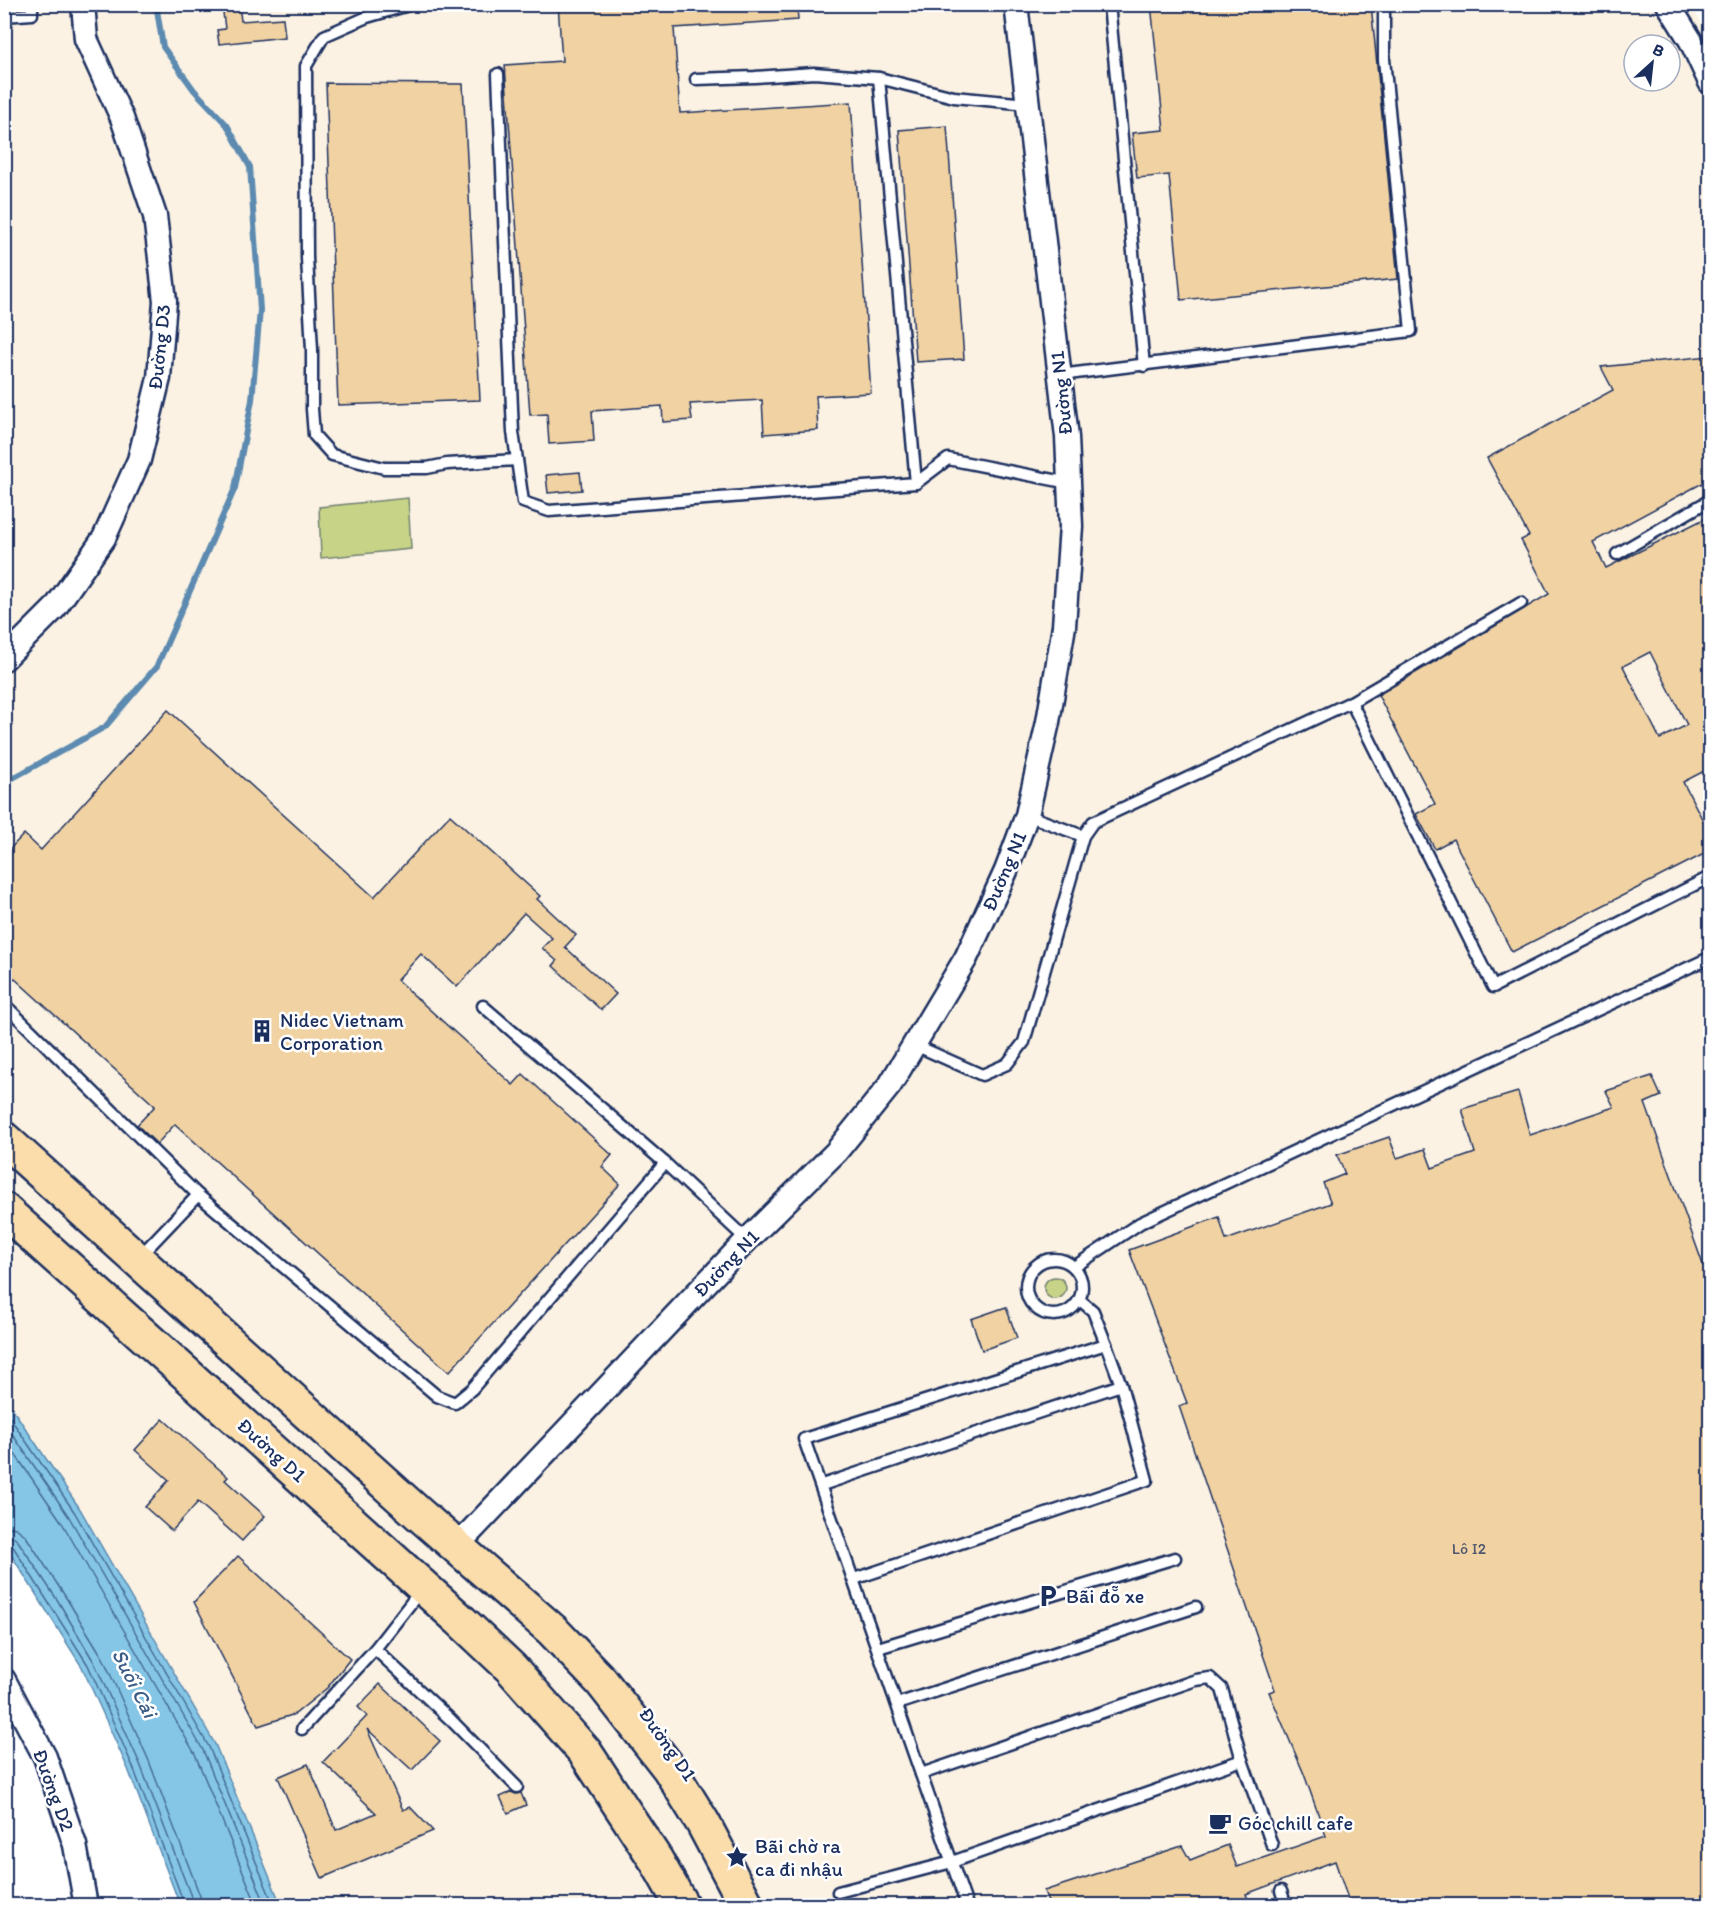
<svg xmlns="http://www.w3.org/2000/svg" width="1715" height="1910" font-family="Itim,sans-serif">
	<style>
		.built { fill: #fbf2e3; fill-rule: evenodd }
		.green { fill: #c7d386; stroke: #718172; stroke-width: 1.5 }
		.water { fill: #85c6e6; stroke: #5b8ab0; stroke-width: 1.5 }
		.lines { fill: none; stroke-linecap: round; stroke-linejoin: round }
		.shore { stroke: #456b94; stroke-width: 1.5 }
		.stream { stroke: #5b8ab0; stroke-width: 6 }
		.building { fill: #f1d2a3; stroke: #1b2f5e; stroke-width: 1.5; fill-rule: evenodd }
		.service-casing { stroke: #1b2f5e; stroke-width: 15 }
		.minor-casing { stroke: #1b2f5e; stroke-width: 27 }
		.primary-casing { stroke: #1b2f5e; stroke-width: 38 }
		.service { stroke: #fff; stroke-width: 10 }
		.minor { stroke: #fff; stroke-width: 22 }
		.primary { stroke: #faddab; stroke-width: 33 }
		.labels { text-anchor: middle; dominant-baseline: central; stroke-width: 5; stroke-linejoin: round; paint-order: stroke }
		.number-label { font-size: 16px; fill: #50586f }
		.street-label { font-size: 20px; fill: #1b2f5e; stroke: #fff }
		.poi-label { font-size: 20px; fill: #1b2f5e; stroke: #fff; text-anchor: start }
		.water-label { font-size: 21px; font-style: italic; fill: #3b5c87; stroke: #fff }
	</style>
	<rect width="100%" height="100%" fill="#fff"/>
	<filter id="ink" filterUnits="userSpaceOnUse"><feTurbulence type="fractalNoise" baseFrequency=".0167" numOctaves="2"/><feDisplacementMap in="SourceGraphic" scale="12" xChannelSelector="R" yChannelSelector="G"/><feConvolveMatrix kernelMatrix="1 2 1 2 8 2 1 2 1" color-interpolation-filters="sRGB"/></filter>
	<g filter="url(#ink)">
		<path class="built" d="M4,5h1687l19,32v1868h-1429l-66,-161 -135,-235 -75,-111zM1634,45h36v36h-36z"/>
		<g class="green">
			<polygon points="408,498 411,549 321,558 319,507"/>
			<circle cx="1055" cy="1288" r="11"/>
		</g>
		<polygon class="water" points="5,1398 80,1509 215,1744 281,1905 180,1905 128,1769 82,1667 5,1545"/>
		<g class="lines">
			<g class="shore">
				<polyline points="4,1409 75,1513 209,1747 274,1906"/>
				<polyline points="4,1422 69,1517 203,1750 266,1906"/>
				<polyline points="4,1438 61,1521 195,1754 257,1906"/>
				<polyline points="4,1526 16,1528 25,1535 65,1596 103,1658 149,1761 200,1896 201,1906"/>
				<polyline points="4,1535 12,1536 18,1541 58,1601 94,1662 140,1764 192,1899 192,1906"/>
				<polyline points="4,1542 12,1545 88,1665 133,1767 185,1906"/>
			</g>
			<polyline class="stream" points="4,783 105,727 157,666 235,488 252,400 260,310 250,167 227,125 194,90 163,47 156,4"/>
		</g>
		<g class="building">
			<polygon points="222,4 239,4 241,21 283,18 285,37 219,44 217,30 225,29"/>
			<polygon points="558,4 797,4 798,20 674,28 680,113 851,102 871,393 816,396 818,430 764,434 762,400 690,404 692,420 663,422 662,406 592,411 594,441 549,444 547,414 530,415 505,65 562,61"/>
			<polygon points="1151,4 1371,4 1398,279 1181,300 1169,175 1137,178 1132,133 1164,130"/>
			<polygon points="326,83 463,84 480,400 338,405"/>
			<polygon points="947,126 964,359 916,362 899,130"/>
			<path d="M1710,356v123l-117,63 13,26 104,-52v252l-27,14 27,52v17l-198,101 -59,-113 -18,10 -19,-35 19,-10 -57,-109 171,-101 -28,-54 8,-4 -42,-78 126,-68 -12,-23zM1650,652l37,73 -27,14 -37,-73z"/>
			<polygon points="580,472 582,490 548,493 546,475"/>
			<polygon points="168,710 374,897 450,815 540,896 537,899 576,935 565,947 616,994 601,1010 553,966 557,961 542,948 552,938 524,913 457,987 421,954 397,980 513,1085 523,1074 612,1155 602,1167 620,1184 449,1372 175,1124 157,1144 137,1125 155,1106 4,969 4,855 24,834 41,850"/>
			<polygon points="1652,1076 1661,1096 1645,1103 1710,1284 1710,1897 1686,1905 1350,1905 1335,1861 1246,1894 1250,1905 1049,1905 1044,1891 1182,1846 1190,1860 1228,1845 1237,1867 1326,1836 1304,1774 1269,1692 1275,1690 1179,1406 1187,1403 1129,1250 1219,1217 1226,1240 1331,1203 1323,1183 1345,1174 1337,1155 1389,1137 1397,1158 1425,1149 1432,1168 1475,1153 1462,1109 1518,1092 1530,1135 1614,1107 1606,1091"/>
			<polygon points="1006,1307 1017,1338 982,1350 971,1319"/>
			<polygon points="163,1419 228,1477 225,1480 265,1516 242,1541 198,1502 172,1531 145,1507 169,1480 135,1450"/>
			<polygon points="238,1556 350,1659 327,1688 295,1714 258,1726 194,1602"/>
			<polygon points="380,1684 440,1741 412,1770 367,1729 403,1810 410,1807 433,1831 322,1878 278,1777 308,1764 336,1830 376,1813 323,1762 367,1716 358,1707"/>
			<polygon points="511,1792 516,1794 521,1793 526,1805 508,1813 500,1797"/>
		</g>
		<g class="lines">
			<g class="service-casing">
				<g id="service">
					<polyline points="412,4 367,17 324,36 306,66 307,258 312,350 312,409 314,435 332,455 384,468 427,468 447,464 517,460"/>
					<polyline points="1109,4 1144,366"/>
					<polyline points="4,16 32,14 32,4"/>
					<polyline points="498,74 513,432 523,502 549,511 916,483 948,459 1069,483"/>
					<polyline points="879,78 954,97 1028,104"/>
					<polyline points="696,79 755,77 814,73 879,78 916,483"/>
					<polyline points="1060,375 1411,331 1384,59 1384,4"/>
					<polyline points="1617,554 1710,500"/>
					<polyline points="1351,702 1493,987 1710,877"/>
					<polyline points="1027,815 1083,836"/>
					<polyline points="4,1004 198,1195 437,1396 455,1403 472,1389 665,1163"/>
					<polyline points="483,1006 665,1163 747,1240"/>
					<polyline points="915,1045 982,1075 1007,1064 1024,1042 1083,836 1093,822 1351,702 1521,603"/>
					<polyline points="140,1256 198,1195"/>
					<circle cx="1054" cy="1287" r="28"/>
					<polyline points="1074,1267 1140,1223 1707,959 1710,960"/>
					<polyline points="822,1485 1121,1385"/>
					<polyline points="854,1579 1147,1480 1121,1385 1106,1344 1093,1311 1080,1300"/>
					<polyline points="878,1648 1175,1558"/>
					<polyline points="375,1649 451,1720 517,1787"/>
					<polyline points="897,1704 1196,1607"/>
					<polyline points="302,1729 375,1649 421,1590"/>
					<polyline points="921,1774 1196,1680 1210,1678 1222,1689 1242,1760 1272,1845"/>
					<polyline points="1281,1891 1286,1906"/>
					<polyline points="838,1892 952,1862 1242,1760"/>
					<polyline points="967,1906 804,1439 1106,1344"/>
				</g>
			</g>
			<g class="minor-casing">
				<g id="minor">
					<polyline points="1668,4 1691,41 1710,82"/>
					<polyline points="4,659 55,608 104,538 139,460 159,378 165,301 155,216 122,118 86,39 83,4"/>
					<polyline points="456,1547 747,1240 836,1152 890,1085 966,958 1006,871 1027,815 1048,722 1064,626 1071,526 1067,437 1016,4"/>
					<polyline points="4,1680 45,1757 75,1845 86,1906"/>
				</g>
			</g>
			<g class="primary-casing">
				<g id="primary">
					<polyline points="4,1139 419,1514 552,1630 601,1681 669,1768 703,1823 747,1906"/>
					<polyline points="4,1210 459,1619 511,1668 585,1752 656,1860 682,1906"/>
				</g>
			</g>
			<use href="#service" class="service"/>
			<use href="#minor" class="minor"/>
			<use href="#primary" class="primary"/>
		</g>
	</g>
	<defs>
		<g id="building-bare" transform="scale(1.8)"><path d="M-4-6H4V6H1V3H-1V6H-4ZM-2.5-4.3h1.7v1.8h-1.7ZM.8-4.3h1.7v1.8H.8ZM-2.5-1h1.7V.8h-1.7ZM.8-1h1.7V.8H.8Z" fill="#1b2f5e" stroke="#fff" stroke-width="2.5" paint-order="stroke"/></g>
		<g id="parking-bare" transform="scale(1.8)"><path d="M-3.5-5.5H1a3.5 3.5 0 0 1 0 7H-1V5.5H-3.5ZM-1-3.4V-.6H.8a1.4 1.4 0 0 0 0-2.8Z" fill="#1b2f5e" stroke="#fff" stroke-width="2.5" paint-order="stroke"/></g>
		<g id="cafe-bare" transform="scale(1.8)"><path d="M-5.5-4.5H6V0H3Q3 3.5 0 3.5H-2.5Q-5.5 3.5-5.5 0ZM3-3.2v2h1.7v-2ZM-6 4.5H4V6H-6Z" fill="#1b2f5e" stroke="#fff" stroke-width="2.5" paint-order="stroke"/></g>
		<g id="sight-bare" transform="scale(1.8)"><path d="M0-6L1.8-2.2L6-1.7L2.9 1.2L3.7 5.4L0 3.3L-3.7 5.4L-2.9 1.2L-6-1.7L-1.8-2.2Z" fill="#1b2f5e" stroke="#fff" stroke-width="2.5" paint-order="stroke"/></g>
	</defs>
	<g fill-rule="evenodd">
		<use href="#building-bare" x="262" y="1031"/>
		<use href="#parking-bare" x="1048" y="1596"/>
		<use href="#cafe-bare" x="1220" y="1823"/>
		<use href="#sight-bare" x="737" y="1857"/>
	</g>
	<g class="labels">
		<g class="number-label">
			<text x="1469" y="1548">Lô I2</text>
		</g>
		<g class="street-label">
			<text transform="translate(159 347) rotate(-84)">Đường D3</text>
			<text transform="translate(1061 393) rotate(-96)">Đường N1</text>
			<text transform="translate(1004 871) rotate(-67)">Đường N1</text>
			<text transform="translate(726 1263) rotate(-46)">Đường N1</text>
			<text transform="translate(272 1450) rotate(42)">Đường D1</text>
			<text transform="translate(668 1744) rotate(55)">Đường D1</text>
			<text transform="translate(54 1790) rotate(70)">Đường D2</text>
		</g>
		<g class="poi-label">
			<text x="280" y="1020">Nidec Vietnam<tspan x="280" dy="23">Corporation</tspan></text>
			<text x="1066" y="1596">Bãi đỗ xe</text>
			<text x="1238" y="1823">Góc chill cafe</text>
			<text x="755" y="1846">Bãi chờ ra<tspan x="755" dy="23">ca đi nhậu</tspan></text>
		</g>
		<g class="water-label">
			<text transform="translate(135 1683) rotate(63)">Suối Cái</text>
		</g>
	</g>
	<rect width="1715" height="1910" fill="none" stroke="#fff" stroke-width="24"/>
	<rect x="12" y="12" width="1691" height="1886" fill="none" stroke="#1b2f5e" stroke-width="2" filter="url(#ink)"/>
	<g transform="translate(1652 63) rotate(27)"><circle r="28" fill="#ffffff" stroke="#a4acbf" stroke-width="1.5"/>
	<path d="M0-4.5L10 22L0 15L-10 22Z" fill="#1b2f5e"/>
	<text y="-9" font-size="16" font-weight="bold" text-anchor="middle" fill="#1b2f5e">B</text>
	</g>
</svg>
